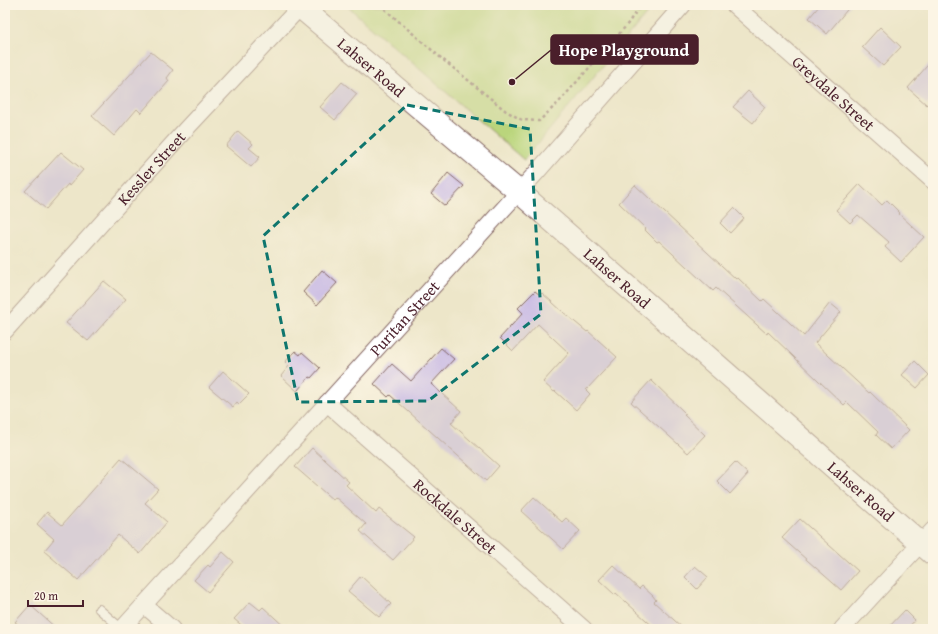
<svg xmlns="http://www.w3.org/2000/svg" width="938" height="634" font-family="'Gentium Book Plus',serif">
	<style>
		.green { fill: #bad57b; stroke: #827a53 }
		.building { fill: #c2b3e4 }
		.lines { fill: none; stroke-linecap: round; stroke-linejoin: round }
		.lane-casing { stroke: #836562; stroke-width: 10 }
		.street-casing { stroke: #836562; stroke-width: 18 }
		.secondary-casing { stroke: #836562; stroke-width: 24 }
		.path { stroke: #836562; stroke-width: 2.5; stroke-dasharray: 3 3; stroke-linecap: butt }
		.lane { stroke: #fff; stroke-width: 8 }
		.street { stroke: #fff; stroke-width: 16 }
		.secondary { stroke: #fff; stroke-width: 22 }
		.marked { fill: none; stroke: #0f766e; stroke-width: 3; stroke-dasharray: 8 5; stroke-linejoin: round }
		.labels { text-anchor: middle; dominant-baseline: central; stroke-width: 3; stroke-linejoin: round; paint-order: stroke }
		.street-label { font-size: 16px; fill: #4a1f2b; stroke: #fcf5e5 }
		.leader { fill: none; stroke: #4a1f2b; stroke-width: 1.5 }
		.callout-dot { fill: #4a1f2b; stroke: #fcf5e5; stroke-width: 1.5 }
		.callout { fill: #4a1f2b; stroke: #4a1f2b; stroke-width: 1.5 }
		.callout-label { font-size: 17px; text-anchor: middle; font-weight: bold; fill: #fff }
	</style>
	<rect width="100%" height="100%" fill="#fcf5e5"/>
	<filter id="ink" filterUnits="userSpaceOnUse"><feTurbulence type="fractalNoise" baseFrequency=".025" numOctaves="2"/><feDisplacementMap in="SourceGraphic" scale="8" xChannelSelector="R" yChannelSelector="G"/><feConvolveMatrix kernelMatrix="1 2 1 2 8 2 1 2 1" color-interpolation-filters="sRGB"/></filter>
	<filter id="wash" filterUnits="userSpaceOnUse"><feTurbulence type="fractalNoise" baseFrequency=".012" numOctaves="4" result="noise"/><feDisplacementMap in="SourceGraphic" scale="16" xChannelSelector="R" yChannelSelector="G"/><feGaussianBlur stdDeviation="0.9" result="paint"/><feColorMatrix in="noise" values="0 0 0 0 0 0 0 0 0 0 0 0 0 0 0 0 0 1.4 0 .05"/><feComposite in="paint" operator="in"/></filter>
	<g filter="url(#wash)">
		<rect width="100%" height="100%" fill="#ede6c9"/>
		<polygon class="green" points="346,5 654,5 524,160"/>
		<g id="blocks">
			<g class="building">
				<polygon points="820,5 851,5 827,34 809,18"/>
				<polygon points="880,27 901,47 883,66 862,47"/>
				<polygon points="151,52 173,70 167,78 169,81 141,113 137,109 114,136 92,116"/>
				<polygon points="933,59 933,98 927,105 908,88"/>
				<polygon points="342,82 357,94 335,120 320,107"/>
				<polygon points="748,91 765,107 753,123 733,107"/>
				<polygon points="238,131 253,144 249,148 260,157 251,167 226,146"/>
				<polygon points="61,152 83,170 69,186 68,184 46,209 25,191"/>
				<polygon points="448,173 464,186 445,206 431,194"/>
				<polygon points="860,184 882,205 887,200 900,213 899,214 924,237 901,262 885,247 889,242 858,215 850,223 836,210"/>
				<polygon points="635,185 736,279 738,278 762,301 764,299 804,336 830,303 841,312 815,343 869,393 870,392 909,430 891,449 876,435 878,432 847,402 844,405 768,332 767,334 716,288 713,291 659,241 657,242 645,230 646,229 619,203"/>
				<polygon points="734,208 744,218 730,233 720,223"/>
				<polygon points="322,270 337,283 317,305 303,292"/>
				<polygon points="104,281 126,299 88,341 66,323"/>
				<polygon points="535,291 540,295 542,293 563,312 587,332 588,331 617,357 586,390 590,394 576,410 555,391 554,392 543,382 569,353 538,324 513,351 500,338 523,313 518,308"/>
				<polygon points="441,348 454,359 431,384 461,411 451,423 499,466 486,481 390,395 388,397 374,384 392,364 411,381"/>
				<polygon points="295,351 300,355 302,352 320,368 311,378 309,377 297,391 281,376 289,366 285,362"/>
				<polygon points="915,361 929,375 917,388 902,375"/>
				<polygon points="223,371 249,394 239,404 237,402 233,407 209,387"/>
				<polygon points="651,380 686,414 684,415 705,435 688,453 631,402"/>
				<polygon points="312,448 349,482 346,485 376,513 379,509 414,537 393,560 360,531 366,524 335,497 333,500 295,467"/>
				<polygon points="121,458 158,489 145,503 167,522 140,554 118,535 78,580 44,551 54,539 37,524 47,512 62,525"/>
				<polygon points="735,462 748,474 730,494 717,481"/>
				<polygon points="534,497 562,522 566,518 580,531 563,549 521,511"/>
				<polygon points="800,519 858,571 841,590 782,538"/>
				<polygon points="223,552 234,562 208,592 194,580 208,565 210,567"/>
				<polygon points="613,565 639,589 642,586 653,596 656,600 654,602 684,629 656,629 616,593 615,595 599,580"/>
				<polygon points="695,566 708,577 697,589 685,577"/>
				<polygon points="361,576 391,604 379,617 348,591"/>
				<polygon points="250,602 260,610 263,607 287,629 246,629 234,619"/>
				<polygon points="30,605 57,629 24,629 15,622"/>
				<polygon points="905,610 915,620 907,629 887,629"/>
			</g>
		</g>
	</g>
	<g filter="url(#ink)">
		<use href="#blocks" fill-opacity="0" stroke="#836562" stroke-width="1"/>
		<g class="lines">
			<g class="lane-casing">
				<polyline id="lane" points="99,609 122,629"/>
			</g>
			<g class="street-casing">
				<g id="street">
					<path id="s1" d="M734,5l199,176"/>
					<path id="s2" d="M5,331l181,-202 114,-122"/>
					<path id="s3" d="M327,403l257,226"/>
					<polyline points="144,605 172,629"/>
					<path id="s4" d="M122,629l414,-456 147,-168"/>
					<polyline points="842,629 933,530"/>
				</g>
			</g>
			<g class="secondary-casing">
				<g id="secondary">
					<path id="s5" d="M298,5l220,186 415,363"/>
				</g>
			</g>
			<polyline class="path" points="380,5 441,58 506,111 522,120 539,121 559,102 626,26 641,5"/>
			<use href="#lane" class="lane"/>
			<use href="#street" class="street"/>
			<use href="#secondary" class="secondary"/>
		</g>
	</g>
	<path d="M0 0H938V634H0ZM407,105l123,24 11,185 -113,87 -130,1 -35,-166z" fill="#ede6c9" fill-opacity=".55" fill-rule="evenodd"/>
	<path class="marked" d="M407,105l123,24 11,185 -113,87 -130,1 -35,-166z"/>
	<g class="labels">
		<g class="street-label">
			<text stroke="none"><textPath href="#s5" startOffset="96">Lahser Road</textPath></text>
			<text stroke="none"><textPath href="#s1" startOffset="133">Greydale Street</textPath></text>
			<text stroke="none"><textPath href="#s2" startOffset="219">Kessler Street</textPath></text>
			<text stroke="none"><textPath href="#s5" startOffset="420">Lahser Road</textPath></text>
			<text stroke="none"><textPath href="#s4" startOffset="420">Puritan Street</textPath></text>
			<text stroke="none"><textPath href="#s5" startOffset="744">Lahser Road</textPath></text>
			<text stroke="none"><textPath href="#s3" startOffset="171">Rockdale Street</textPath></text>
		</g>
	</g>
	<path class="leader" d="M512 82L551 50"/>
	<circle class="callout-dot" cx="512" cy="82" r="4"/>
	<rect class="callout" x="551" y="35" width="147" height="29" rx="4"/>
	<g class="callout-label">
		<text x="624" y="56">Hope Playground</text>
	</g>
	<rect width="938" height="634" fill="none" stroke="#fcf5e5" stroke-width="20"/>
	<path d="M28 600v6h55v-6" fill="none" stroke="#4a1f2b" stroke-width="2"/>
	<text x="34" y="600" font-size="12" fill="#4a1f2b" stroke="#fcf5e5" stroke-width="3" paint-order="stroke">20 m</text>
</svg>
